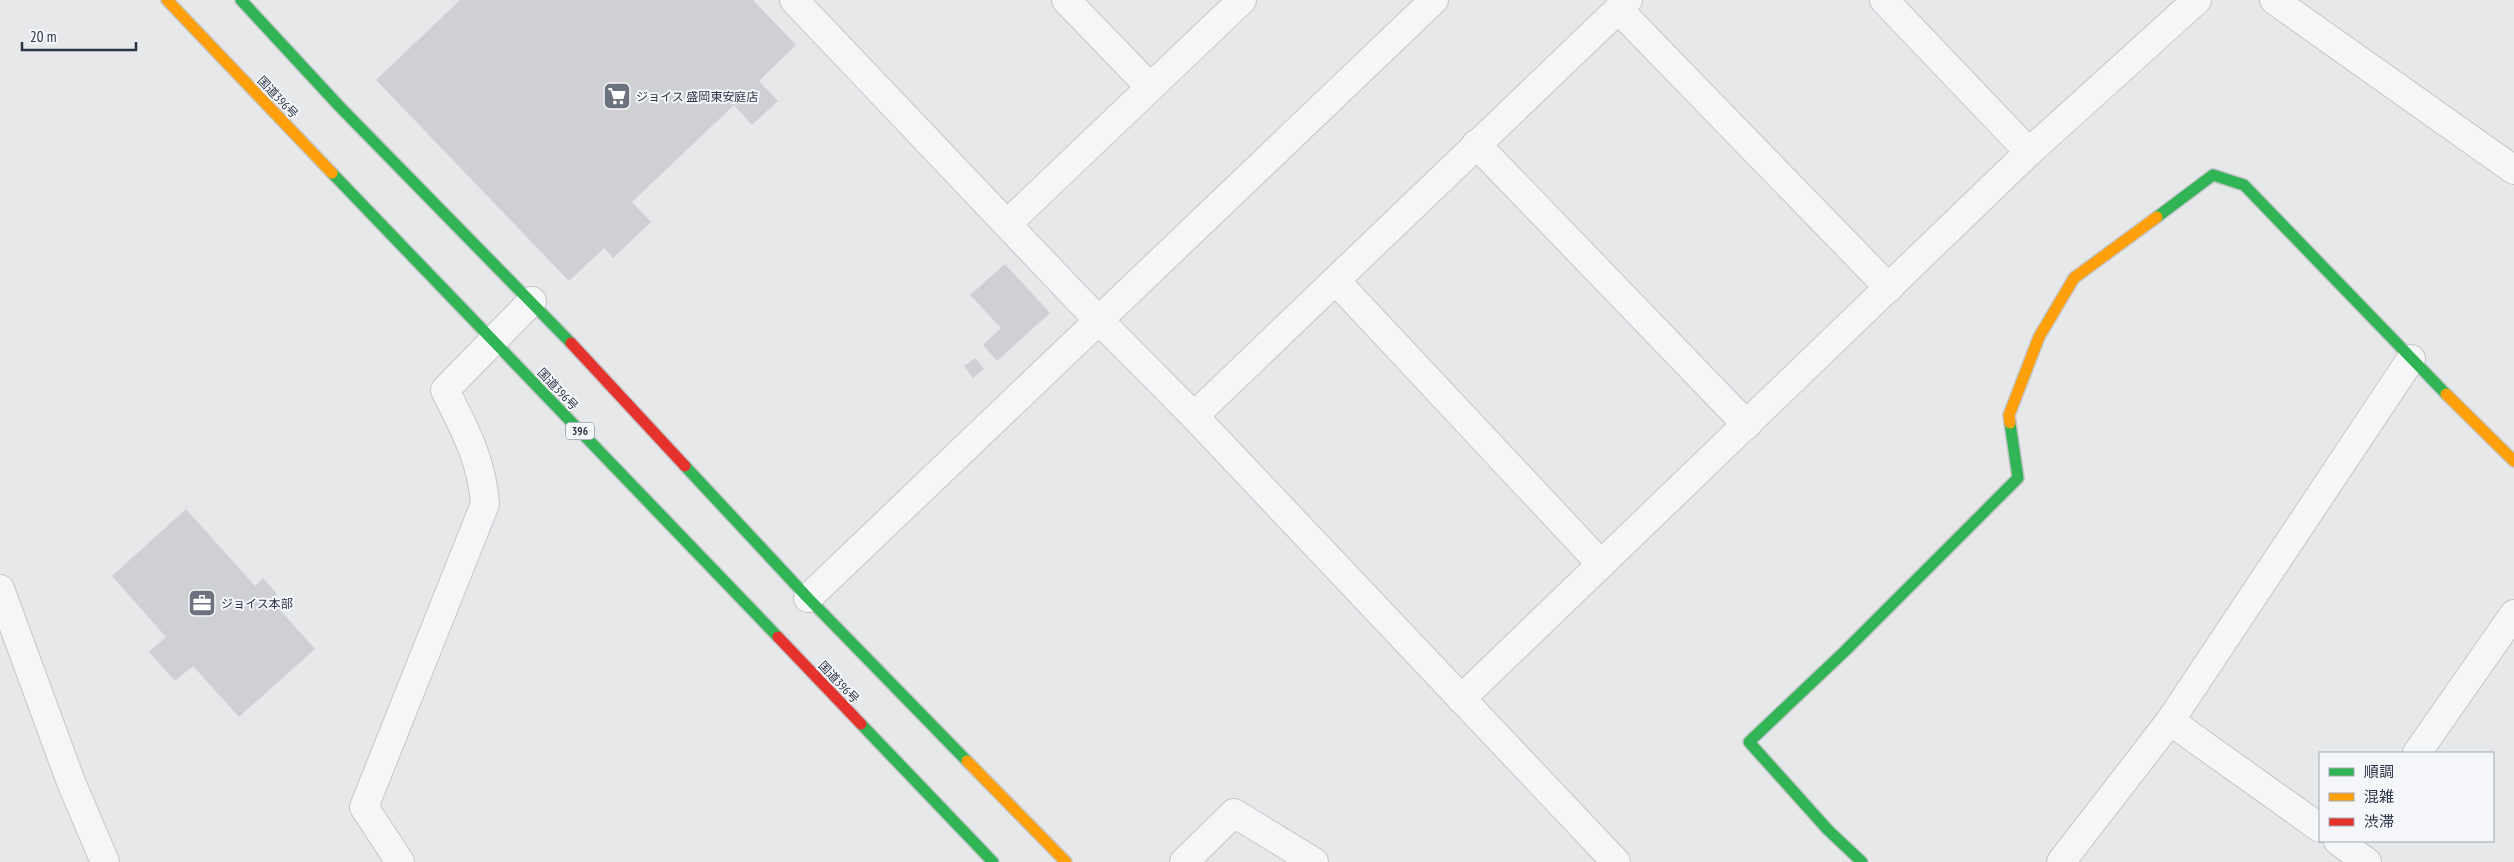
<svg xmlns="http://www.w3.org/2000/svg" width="2514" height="862" font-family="'PT Sans Narrow','Noto Sans JP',sans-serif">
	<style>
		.building { fill: #ced0d3 }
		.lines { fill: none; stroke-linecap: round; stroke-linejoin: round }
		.street-casing { stroke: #c4c6c8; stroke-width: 30 }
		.fast-casing { stroke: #c4c6c8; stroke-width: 14 }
		.slow-casing { stroke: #c4c6c8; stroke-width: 14 }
		.jam-casing { stroke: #c4c6c8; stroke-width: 14 }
		.street { stroke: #f5f6f7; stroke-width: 28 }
		.fast { stroke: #30b455; stroke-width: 11 }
		.slow { stroke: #ff9f0a; stroke-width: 11 }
		.jam { stroke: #e5322d; stroke-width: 11 }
		.labels { text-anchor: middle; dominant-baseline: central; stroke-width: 4; stroke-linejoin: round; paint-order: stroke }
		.shield { fill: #f4f6f9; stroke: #676e7b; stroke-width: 1 }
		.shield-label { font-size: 11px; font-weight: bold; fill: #2b3445 }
		.poi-label { font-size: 12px; fill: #2b3445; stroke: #f4f6f9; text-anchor: start }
		.street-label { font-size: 12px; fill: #2b3445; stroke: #f4f6f9 }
	</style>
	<rect width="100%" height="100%" fill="#e6e8ea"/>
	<g class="building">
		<polygon points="460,0 753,0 796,45 759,81 778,101 752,125 734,105 632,202 651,222 613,258 604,248 569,281 376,80"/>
		<polygon points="1005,264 1050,313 997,361 983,345 1001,328 970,295"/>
		<polygon points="975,358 984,369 973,378 964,366"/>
		<polygon points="186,509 255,586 263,578 277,594 271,600 315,649 239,717 193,666 175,681 149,652 166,637 112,576"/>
	</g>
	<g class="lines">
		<g class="street-casing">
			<g id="street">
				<polyline points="794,0 1077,298 1194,416 1616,862"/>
				<polyline points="1066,0 1150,87"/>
				<polyline points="1884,0 2029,152"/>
				<polyline points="2274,0 2514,170"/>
				<polyline points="1618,9 1889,288"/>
				<polyline points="1476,144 1747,425"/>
				<polyline points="1007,224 1242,0"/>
				<polyline points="1336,281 1601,564"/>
				<polyline points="1194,416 1628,0"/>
				<polyline points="0,589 71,782 105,862"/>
				<polyline points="808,598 1434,0"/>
				<polyline points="1461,699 2029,152 2197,0"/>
				<polyline points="2170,721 2320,828"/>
				<polyline points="2417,753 2514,614"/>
				<polyline points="2338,841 2367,862"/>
				<path d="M400,862l-36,-55 121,-303c-3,-44 -21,-76 -40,-114l87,-89"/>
				<polyline points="1184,862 1234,813 1314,862"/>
				<polyline points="2061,862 2170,721 2411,359"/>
			</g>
		</g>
		<g class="fast-casing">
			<g id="fast">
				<polyline points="241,0 340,107 571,343"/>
				<polyline points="332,173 778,637"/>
				<polyline points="2157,217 2213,175 2244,185 2446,394"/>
				<polyline points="685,466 808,598 967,761"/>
				<polyline points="861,724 993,862"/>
				<polyline points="1862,862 1828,830 1749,742 1845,651 2018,478 2010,423"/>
			</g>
		</g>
		<g class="slow-casing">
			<g id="slow">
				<polyline points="167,0 332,173"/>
				<polyline points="2446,394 2514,461"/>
				<polyline points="2010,423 2009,415 2039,337 2074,278 2157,217"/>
				<polyline points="967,761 1066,862"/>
			</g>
		</g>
		<g class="jam-casing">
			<g id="jam">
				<polyline points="571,343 685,466"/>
				<polyline points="778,637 861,724"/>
			</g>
		</g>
		<use href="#street" class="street"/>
		<use href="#fast" class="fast"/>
		<use href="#slow" class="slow"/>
		<use href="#jam" class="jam"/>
	</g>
	<defs>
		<g id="supermarket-square" transform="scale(1.4375)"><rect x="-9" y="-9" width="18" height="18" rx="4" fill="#6c737f" stroke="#f4f6f9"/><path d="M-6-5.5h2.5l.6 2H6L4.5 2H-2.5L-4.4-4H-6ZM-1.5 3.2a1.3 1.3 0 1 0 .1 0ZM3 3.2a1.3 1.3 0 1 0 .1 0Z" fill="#fff"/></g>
		<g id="office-square" transform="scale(1.4375)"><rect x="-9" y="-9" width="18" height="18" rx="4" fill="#6c737f" stroke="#f4f6f9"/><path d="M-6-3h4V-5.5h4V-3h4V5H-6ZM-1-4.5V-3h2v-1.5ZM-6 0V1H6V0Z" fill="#fff"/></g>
	</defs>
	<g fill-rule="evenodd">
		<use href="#supermarket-square" x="617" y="96"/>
		<use href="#office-square" x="202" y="603"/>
	</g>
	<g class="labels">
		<rect class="shield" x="566" y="422.5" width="28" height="17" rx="4"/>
		<g class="shield-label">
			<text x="580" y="431">396</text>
		</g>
		<g class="poi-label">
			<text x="636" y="96">ジョイス 盛岡東安庭店</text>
			<text x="221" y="603">ジョイス本部</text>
		</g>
		<g class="street-label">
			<text transform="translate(278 97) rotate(46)">国道396号</text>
			<text transform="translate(558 389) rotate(46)">国道396号</text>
			<text transform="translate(839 682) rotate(46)">国道396号</text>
		</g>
	</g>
	<rect x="2319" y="752" width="175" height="90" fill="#f4f6f9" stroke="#a4a8b1"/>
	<rect x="2329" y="768" width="25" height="8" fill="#30b455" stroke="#a4a8b1"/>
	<text x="2364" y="777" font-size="15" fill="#2b3445">順調</text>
	<rect x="2329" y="793" width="25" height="8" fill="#ff9f0a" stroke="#a4a8b1"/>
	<text x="2364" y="802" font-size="15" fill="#2b3445">混雑</text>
	<rect x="2329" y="818" width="25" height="8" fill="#e5322d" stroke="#a4a8b1"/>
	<text x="2364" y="827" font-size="15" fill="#2b3445">渋滞</text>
	<path d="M22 42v8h114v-8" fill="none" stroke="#2b3445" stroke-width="2.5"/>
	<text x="30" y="42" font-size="15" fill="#2b3445" stroke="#f4f6f9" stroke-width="4" paint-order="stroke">20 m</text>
</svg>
